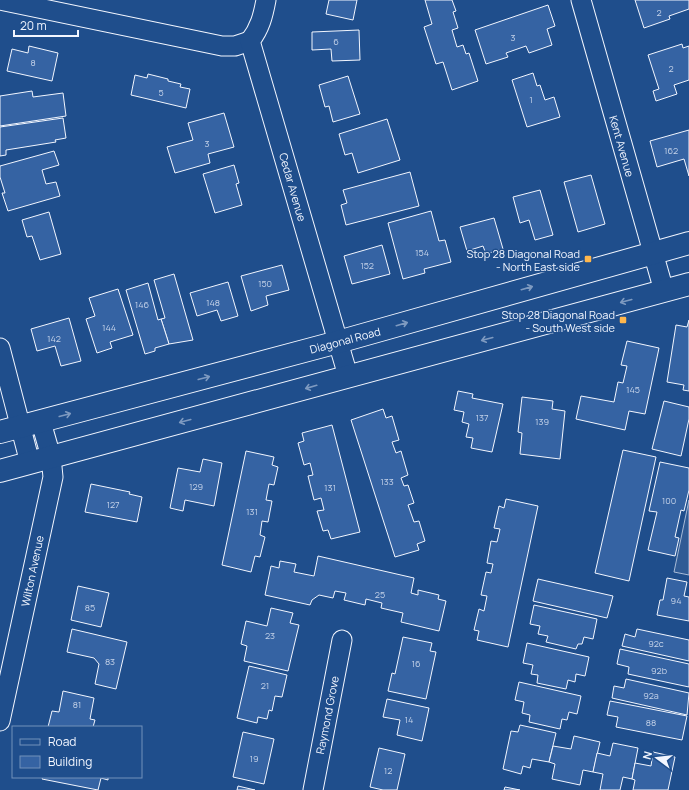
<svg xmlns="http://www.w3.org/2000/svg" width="689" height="790" font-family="Manrope,sans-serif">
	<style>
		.built { fill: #305b95; stroke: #a8bbd7 }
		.building { fill: #3563a3; stroke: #f2f6ff }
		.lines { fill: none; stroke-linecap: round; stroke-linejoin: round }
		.minor-casing { stroke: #f2f6ff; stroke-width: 21 }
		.secondary-casing { stroke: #f2f6ff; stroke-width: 24 }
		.minor { stroke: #1f4e8c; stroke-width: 19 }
		.secondary { stroke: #1f4e8c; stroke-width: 22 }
		.oneway { stroke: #7e9ac0 }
		.poi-dot { fill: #ffb74d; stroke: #1f4e8c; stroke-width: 1.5 }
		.labels { text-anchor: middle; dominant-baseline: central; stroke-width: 3; stroke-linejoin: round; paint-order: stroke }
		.number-label { font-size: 9px; fill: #c3d1e8 }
		.street-label { font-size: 11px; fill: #f2f6ff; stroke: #1f4e8c }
		.poi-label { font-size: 11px; fill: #f2f6ff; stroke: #1f4e8c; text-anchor: end }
	</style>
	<rect width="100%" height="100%" fill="#1f4e8c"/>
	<polygon class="built" points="689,500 689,575 674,572"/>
	<g class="building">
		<polygon points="329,0 357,0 353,20 326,14"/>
		<polygon points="425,0 452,0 456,11 453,12 458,28 452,30 457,47 463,45 466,54 469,53 478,81 452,90 443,62 436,64 424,27 432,24"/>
		<polygon points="635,0 689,0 689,9 669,16 670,19 644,28"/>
		<polygon points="548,5 555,26 547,29 552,45 529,53 526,46 506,53 508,57 486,64 475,30"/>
		<polygon points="359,30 360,60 332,61 331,49 312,50 312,32"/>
		<polygon points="682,44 683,48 689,46 689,80 674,85 677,94 656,101 653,91 659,89 648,55"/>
		<polygon points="29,46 58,53 52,81 7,71 12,49 28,53"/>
		<polygon points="533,73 537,86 540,85 545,100 554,97 560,117 527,127 512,80"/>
		<polygon points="148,74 168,79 168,81 181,84 180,87 190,89 186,108 131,95 135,75 147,78"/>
		<polygon points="348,76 360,114 333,122 329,106 325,107 319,85"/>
		<polygon points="32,91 33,97 63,93 66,116 0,126 0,96"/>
		<polygon points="224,113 234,147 208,154 210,163 175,173 167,147 193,140 188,123"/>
		<polygon points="63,118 66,138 55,140 56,142 6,150 6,155 0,156 0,127"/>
		<polygon points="387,119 400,160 358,173 352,153 345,155 339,134"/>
		<polygon points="689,130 689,176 684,159 657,167 650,141"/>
		<polygon points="54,151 59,165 42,170 46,184 56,182 60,196 8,211 2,193 5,193 0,177 0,166"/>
		<polygon points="234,165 239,183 236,184 242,205 215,213 203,174"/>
		<polygon points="410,172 419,206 346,225 341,205 347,203 343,190"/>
		<polygon points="591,175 605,224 578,232 564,182"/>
		<polygon points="540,190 553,235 535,240 529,220 520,223 513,197"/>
		<polygon points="431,211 439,241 445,240 451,262 424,269 425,273 403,279 388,223"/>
		<polygon points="49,212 61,254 40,260 32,236 27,237 22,220"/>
		<polygon points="494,218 503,249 486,254 483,246 467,251 460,227"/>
		<polygon points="382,245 390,274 352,284 344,256"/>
		<polygon points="282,265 289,290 266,296 268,305 251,311 241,276"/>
		<polygon points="174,274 193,340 169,344 161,319 165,318 154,280"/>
		<polygon points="228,282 238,316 221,321 217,310 197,316 190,293"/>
		<polygon points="148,283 158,320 161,319 169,344 155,348 155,351 145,354 126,290"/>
		<polygon points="118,289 133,335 110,342 112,348 97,353 86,319 95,316 89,298"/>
		<polygon points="69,318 81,361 61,366 55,346 37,351 31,329"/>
		<polygon points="689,320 689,391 683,390 684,385 667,382 676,325 687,327"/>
		<polygon points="627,341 659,348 645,414 629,411 625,430 576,419 581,396 614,402 618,382 623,383 627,366 621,365"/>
		<polygon points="458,391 473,394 472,398 503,404 492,452 471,448 473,438 466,437 469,424 462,422 464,412 454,410"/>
		<polygon points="522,397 553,401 552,409 565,411 560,459 520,454 522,433 518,432"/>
		<polygon points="664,401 689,407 689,419 681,456 652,449"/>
		<polygon points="383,409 386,418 392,416 399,440 392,442 396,453 401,451 408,475 401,478 404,486 408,485 414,503 408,505 414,522 419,521 425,541 417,544 419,550 395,557 351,420"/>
		<polygon points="332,425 360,532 331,539 328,530 323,531 317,511 324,510 321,498 314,500 308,476 313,475 310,463 304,465 298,443 304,441 302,433"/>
		<polygon points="623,450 656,457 629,581 595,573"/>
		<polygon points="246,451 274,457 272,465 278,467 274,485 269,484 266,500 272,501 268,522 262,521 260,535 265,537 260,557 255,556 251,572 222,565"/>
		<polygon points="203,459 222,463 214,506 185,500 183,511 170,508 178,468 200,472"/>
		<polygon points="660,462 689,468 689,490 684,511 681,510 675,537 679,538 675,556 648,550 657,512 649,511"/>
		<polygon points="91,484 130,492 129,494 142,497 137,522 85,512"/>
		<polygon points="506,499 538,506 508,647 477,640 479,631 474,630 479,609 484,611 487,596 481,595 486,572 491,573 493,564 487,563 491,541 497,542 500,529 494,528 499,506 504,508"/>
		<polygon points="318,556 414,578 411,593 418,595 418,590 439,595 438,599 446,601 439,631 401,622 403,613 381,608 382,603 366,599 365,605 344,600 346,593 335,591 333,598 319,595 312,600 310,605 265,595 271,566 279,568 280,561 296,564 294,572 314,576"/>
		<polygon points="667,578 687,582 684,596 689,597 689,621 657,615 660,600 663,600"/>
		<polygon points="538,579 613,596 607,618 533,601"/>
		<polygon points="78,586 109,593 101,627 71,620"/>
		<polygon points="534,605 597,619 593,639 584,637 582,644 578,644 576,649 546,642 548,636 538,634 540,626 530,624"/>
		<polygon points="271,608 293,613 290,623 299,625 288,671 244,661 247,646 241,644 246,621 267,626"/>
		<polygon points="72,629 127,642 116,689 95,684 99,664 94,658 67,652"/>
		<polygon points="637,629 689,640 689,661 622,646 625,634 635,637"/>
		<polygon points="403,637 432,643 430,651 436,652 426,699 388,691 392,673 395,674"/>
		<polygon points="527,643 589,657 585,676 576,674 575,682 568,680 566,689 537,683 538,675 531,674 533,665 523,663"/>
		<polygon points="620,649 689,664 689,687 628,674 629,667 617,664"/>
		<polygon points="249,666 287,675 282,697 275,696 272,711 269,710 267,719 258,717 257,723 237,718"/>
		<polygon points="626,679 689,693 687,715 612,698 614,686 624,688"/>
		<polygon points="519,682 581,696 577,714 569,712 567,720 562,719 560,729 529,722 530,715 522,713 524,702 515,700"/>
		<polygon points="63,691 94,698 90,719 95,720 93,727 48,727 52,711 59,712"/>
		<polygon points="387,699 429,708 422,741 397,735 400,720 383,717"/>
		<polygon points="610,701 687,716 682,740 616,727 618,717 607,715"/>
		<polygon points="520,725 556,733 549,762 532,759 530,768 523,766 521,774 503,769 511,731 518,732"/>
		<polygon points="243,732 274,739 264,784 233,777"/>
		<polygon points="574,736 600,742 593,772 583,770 580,785 552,779 555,764 549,762 553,746 571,749"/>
		<polygon points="613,743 638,748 632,779 623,777 620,790 600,790 603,774 593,772 597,753 610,756"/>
		<polygon points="379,748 405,754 397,790 383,790 370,787"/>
		<polygon points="653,752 675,757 668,790 633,790 635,780 632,779 635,763 651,766"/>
		<polygon points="43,777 108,777 108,780 101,778 98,790 42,779"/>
		<polygon points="238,786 255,790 237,790"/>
		<polygon points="505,787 520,790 504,790"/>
	</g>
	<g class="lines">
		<g class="minor-casing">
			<g id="minor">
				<polyline points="0,0 222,46 235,46 250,41"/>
				<path d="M266,0c-3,16 -6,28 -16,41l98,335"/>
				<polyline points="581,0 664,291"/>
				<polyline points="0,348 30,463"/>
				<polyline points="0,721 53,477 51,457 41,422"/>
				<polyline points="313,790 342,640"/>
			</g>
		</g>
		<g class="secondary-casing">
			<g id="secondary">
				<polyline points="0,432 338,342 689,243"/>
				<polyline points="0,471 689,284"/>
			</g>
		</g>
		<use href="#minor" class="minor"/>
		<use href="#secondary" class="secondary"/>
	</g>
	<defs><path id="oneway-shaft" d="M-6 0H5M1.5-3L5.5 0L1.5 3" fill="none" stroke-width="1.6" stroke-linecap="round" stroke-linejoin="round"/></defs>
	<g class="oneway">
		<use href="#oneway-shaft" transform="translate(527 288) rotate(-16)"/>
		<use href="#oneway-shaft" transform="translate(626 301) rotate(165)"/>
		<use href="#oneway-shaft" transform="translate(402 324) rotate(-16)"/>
		<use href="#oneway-shaft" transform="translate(487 339) rotate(165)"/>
		<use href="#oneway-shaft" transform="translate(204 378) rotate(-15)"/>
		<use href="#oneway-shaft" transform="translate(311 387) rotate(164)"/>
		<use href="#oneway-shaft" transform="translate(65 415) rotate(-15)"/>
		<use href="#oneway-shaft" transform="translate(185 421) rotate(165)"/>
	</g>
	<g class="poi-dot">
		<rect x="584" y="255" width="8" height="8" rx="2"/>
		<rect x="619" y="316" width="8" height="8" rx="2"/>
	</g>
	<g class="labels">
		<g class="number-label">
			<text x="659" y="12">2</text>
			<text x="513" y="37">3</text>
			<text x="336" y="41">6</text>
			<text x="33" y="62">8</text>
			<text x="671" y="68">2</text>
			<text x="161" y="92">5</text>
			<text x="531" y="99">1</text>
			<text x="207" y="143">3</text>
			<text x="671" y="150">162</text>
			<text x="422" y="252">154</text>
			<text x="367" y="265">152</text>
			<text x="265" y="283">150</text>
			<text x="213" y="302">148</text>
			<text x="142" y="304">146</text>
			<text x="109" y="327">144</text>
			<text x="54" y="338">142</text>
			<text x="633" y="389">145</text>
			<text x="482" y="417">137</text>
			<text x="542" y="421">139</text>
			<text x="387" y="481">133</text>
			<text x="196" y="486">129</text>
			<text x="330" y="487">131</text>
			<text x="669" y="500">100</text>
			<text x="113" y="504">127</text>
			<text x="252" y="511">131</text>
			<text x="380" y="594">25</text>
			<text x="676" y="600">94</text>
			<text x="90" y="607">85</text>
			<text x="270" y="635">23</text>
			<text x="656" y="643">92c</text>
			<text x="110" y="661">83</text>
			<text x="416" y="663">16</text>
			<text x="659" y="670">92b</text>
			<text x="265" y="685">21</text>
			<text x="651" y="695">92a</text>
			<text x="77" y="704">81</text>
			<text x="409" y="719">14</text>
			<text x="651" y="722">88</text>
			<text x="254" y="758">19</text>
			<text x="388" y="770">12</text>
		</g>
		<g class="street-label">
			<text transform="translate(622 146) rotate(74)">Kent Avenue</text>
			<text transform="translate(293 187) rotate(74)">Cedar Avenue</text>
			<text transform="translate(345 340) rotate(-15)">Diagonal Road</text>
			<text transform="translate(32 571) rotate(-78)">Wilton Avenue</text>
			<text transform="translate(327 715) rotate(-79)">Raymond Grove</text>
		</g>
		<g class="poi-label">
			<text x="580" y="253">Stop 28 Diagonal Road<tspan x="580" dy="13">- North East side</tspan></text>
			<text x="615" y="314">Stop 28 Diagonal Road<tspan x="615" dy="13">- South West side</tspan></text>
		</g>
	</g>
	<rect x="12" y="726" width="130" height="52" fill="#1f4e8c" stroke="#7391ba"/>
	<rect x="20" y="739" width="20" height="6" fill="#1f4e8c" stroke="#7391ba"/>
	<text x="48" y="746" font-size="12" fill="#f2f6ff">Road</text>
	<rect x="20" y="756" width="20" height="12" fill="#3563a3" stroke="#7391ba"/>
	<text x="48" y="766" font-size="12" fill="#f2f6ff">Building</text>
	<g transform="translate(657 758) rotate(285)" stroke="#1f4e8c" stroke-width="3" paint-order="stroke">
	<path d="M0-3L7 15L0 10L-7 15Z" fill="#f2f6ff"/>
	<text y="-6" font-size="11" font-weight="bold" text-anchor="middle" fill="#f2f6ff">N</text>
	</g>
	<path d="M14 30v6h64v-6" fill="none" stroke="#f2f6ff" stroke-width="2"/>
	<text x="20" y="30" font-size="12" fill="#f2f6ff" stroke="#1f4e8c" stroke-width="3" paint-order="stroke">20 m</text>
</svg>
